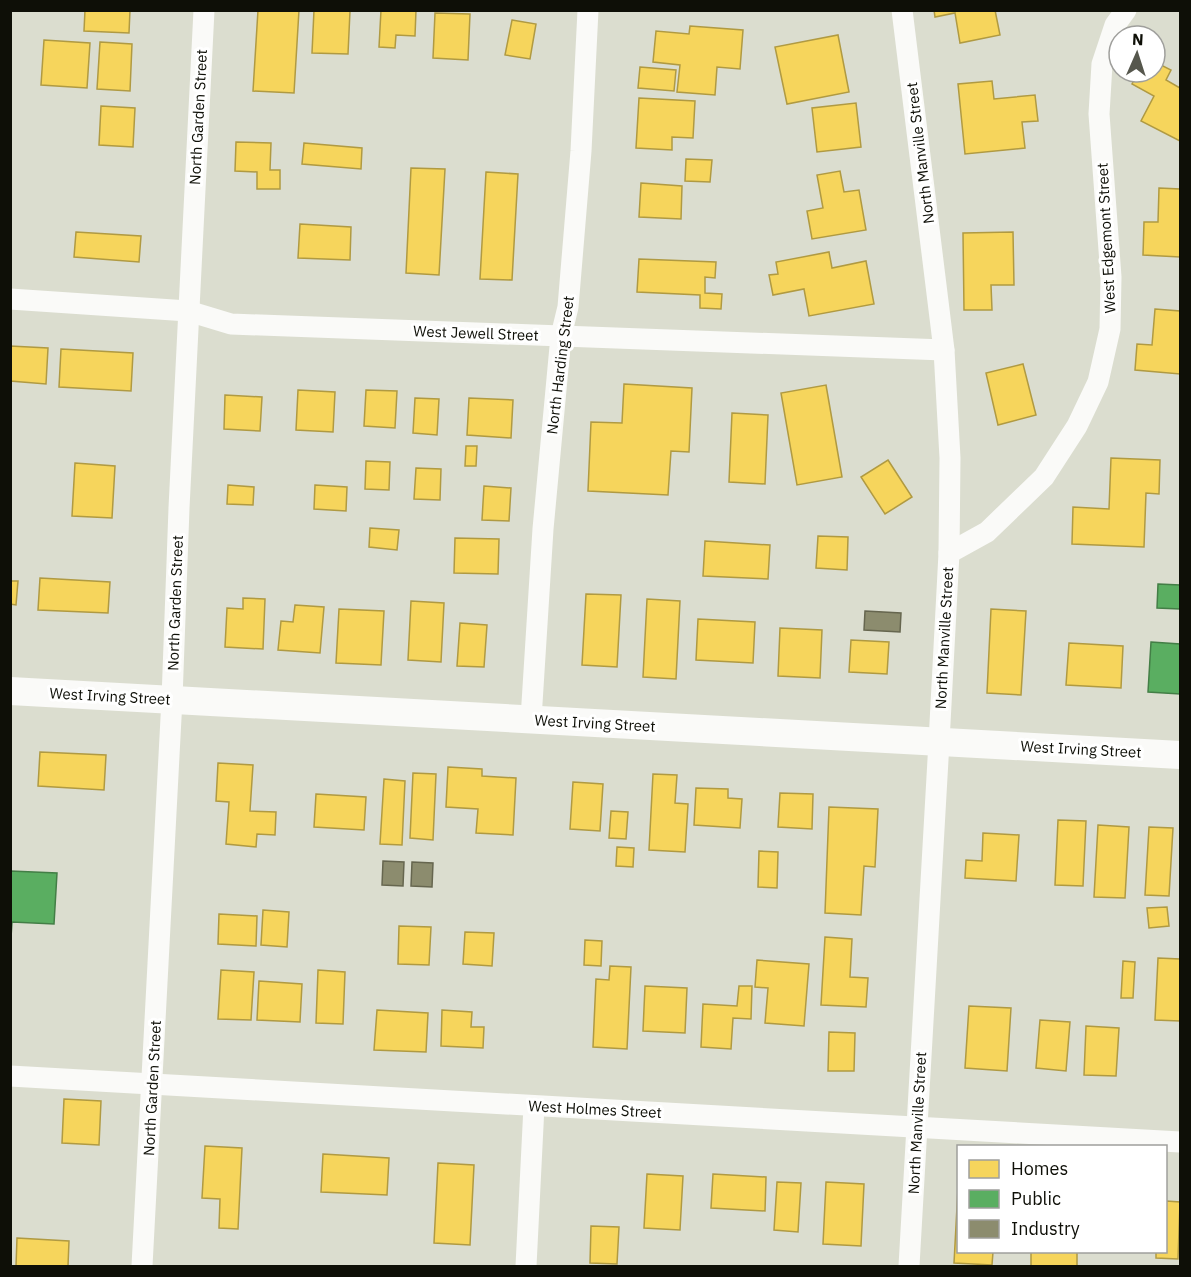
<svg xmlns="http://www.w3.org/2000/svg" width="1191" height="1277" font-family="'IBM Plex Sans',sans-serif">
	<style>
		.homes { fill: #f6d55c; stroke: #b09a42; stroke-width: 1.5 }
		.public { fill: #5aae61; stroke: #437e46; stroke-width: 1.5 }
		.industry { fill: #8c8c6e; stroke: #66664f; stroke-width: 1.5 }
		.lines { fill: none; stroke-linecap: round; stroke-linejoin: round }
		.street { stroke: #fafaf8; stroke-width: 21 }
		.secondary { stroke: #fafaf8; stroke-width: 28 }
		.labels { text-anchor: middle; dominant-baseline: central; stroke-width: 6; stroke-linejoin: round; paint-order: stroke }
		.street-label { font-size: 15px; fill: #0e0f07; stroke: #fff }
	</style>
	<rect width="100%" height="100%" fill="#dbddcf"/>
	<g class="homes">
		<polygon points="85,10 130,10 129,33 84,31"/>
		<polygon points="258,10 299,10 294,93 253,91"/>
		<polygon points="314,10 350,11 348,54 312,53"/>
		<polygon points="381,10 416,10 415,36 396,35 395,48 379,47"/>
		<polygon points="934,10 995,10 1000,35 960,43 955,13 935,17"/>
		<polygon points="435,13 470,14 468,60 433,58"/>
		<polygon points="512,20 536,24 530,59 505,55"/>
		<polygon points="690,26 743,30 740,69 717,67 715,95 677,92 680,65 653,62 656,31 689,34"/>
		<polygon points="838,35 849,92 787,104 775,47"/>
		<polygon points="44,40 90,43 87,88 41,85"/>
		<polygon points="100,42 132,44 130,91 97,89"/>
		<polygon points="1155,62 1171,70 1166,80 1180,88 1180,141 1141,121 1154,96 1132,84 1138,72 1155,72"/>
		<polygon points="640,67 676,70 674,91 638,88"/>
		<polygon points="992,81 994,99 1035,95 1038,121 1022,122 1025,148 965,154 958,84"/>
		<polygon points="639,98 695,101 693,138 672,137 672,150 636,148"/>
		<polygon points="856,103 861,147 817,152 812,108"/>
		<polygon points="101,106 135,108 133,147 99,145"/>
		<polygon points="236,142 271,143 270,170 280,170 280,189 257,189 257,172 235,171"/>
		<polygon points="304,143 362,148 361,169 302,164"/>
		<polygon points="686,159 712,160 710,182 685,181"/>
		<polygon points="411,168 445,169 439,275 406,273"/>
		<polygon points="840,171 844,192 859,190 866,230 812,239 807,211 823,208 817,175"/>
		<polygon points="486,172 518,174 512,280 480,279"/>
		<polygon points="641,183 682,186 681,219 639,217"/>
		<polygon points="1159,188 1180,189 1180,257 1143,255 1144,222 1158,222"/>
		<polygon points="300,224 351,227 350,260 298,258"/>
		<polygon points="76,232 141,236 139,262 74,257"/>
		<polygon points="1013,232 1014,285 991,285 992,310 964,310 963,233"/>
		<polygon points="829,252 832,268 866,261 874,304 809,316 804,289 773,295 769,275 778,274 776,262"/>
		<polygon points="639,259 716,262 715,278 705,277 705,293 722,294 721,309 700,308 700,295 637,292"/>
		<polygon points="1155,309 1180,311 1180,374 1135,370 1137,344 1152,345"/>
		<polygon points="10,346 48,348 46,384 10,381"/>
		<polygon points="61,349 133,353 131,391 59,387"/>
		<polygon points="1023,364 1036,415 998,425 986,373"/>
		<polygon points="624,384 692,388 689,452 671,451 668,495 588,491 591,422 622,423"/>
		<polygon points="826,385 842,477 797,485 781,393"/>
		<polygon points="298,390 335,392 333,432 296,430"/>
		<polygon points="366,390 397,391 395,428 364,426"/>
		<polygon points="225,395 262,397 260,431 224,429"/>
		<polygon points="415,398 439,399 437,435 413,433"/>
		<polygon points="469,398 513,400 511,438 467,435"/>
		<polygon points="732,413 768,415 765,484 729,482"/>
		<polygon points="466,446 477,446 476,466 465,466"/>
		<polygon points="1111,458 1160,460 1159,494 1146,493 1144,547 1072,544 1073,507 1109,509"/>
		<polygon points="888,460 912,497 885,514 861,477"/>
		<polygon points="366,461 390,462 389,490 365,489"/>
		<polygon points="75,463 115,466 112,518 72,516"/>
		<polygon points="416,468 441,469 440,500 414,499"/>
		<polygon points="228,485 254,487 253,505 227,504"/>
		<polygon points="315,485 347,487 346,511 314,509"/>
		<polygon points="484,486 511,488 509,521 482,520"/>
		<polygon points="370,528 399,530 397,550 369,547"/>
		<polygon points="818,536 848,537 847,570 816,568"/>
		<polygon points="455,538 499,539 498,574 454,573"/>
		<polygon points="705,541 770,545 768,579 703,576"/>
		<polygon points="40,578 110,582 108,613 38,610"/>
		<polygon points="10,581 18,581 16,605 10,604"/>
		<polygon points="586,594 621,595 617,667 582,665"/>
		<polygon points="243,598 265,599 263,649 225,647 227,608 243,609"/>
		<polygon points="647,599 680,601 676,679 643,677"/>
		<polygon points="411,601 444,603 441,662 408,660"/>
		<polygon points="295,605 324,607 320,653 278,650 281,621 293,622"/>
		<polygon points="339,609 384,611 381,665 336,663"/>
		<polygon points="991,609 1026,611 1021,695 987,693"/>
		<polygon points="698,619 755,622 753,663 696,660"/>
		<polygon points="460,623 487,625 484,667 457,666"/>
		<polygon points="780,628 822,630 820,678 778,676"/>
		<polygon points="851,640 889,642 887,674 849,672"/>
		<polygon points="1069,643 1123,646 1121,688 1066,685"/>
		<polygon points="40,752 106,755 104,790 38,786"/>
		<polygon points="218,763 253,765 250,811 276,812 275,835 257,834 256,847 226,844 229,802 216,801"/>
		<polygon points="448,767 482,769 482,776 516,778 513,835 476,833 478,809 446,807"/>
		<polygon points="413,773 436,774 433,840 410,838"/>
		<polygon points="653,774 677,775 675,803 688,804 685,852 649,850"/>
		<polygon points="384,779 405,781 402,845 380,844"/>
		<polygon points="573,782 603,784 600,831 570,829"/>
		<polygon points="696,788 728,789 728,798 742,799 740,828 694,825"/>
		<polygon points="780,793 813,794 812,829 778,827"/>
		<polygon points="316,794 366,797 364,830 314,827"/>
		<polygon points="829,807 878,809 875,867 864,866 861,915 825,913"/>
		<polygon points="611,811 628,812 626,839 609,838"/>
		<polygon points="1058,820 1086,821 1083,886 1055,885"/>
		<polygon points="1098,825 1129,827 1125,898 1094,897"/>
		<polygon points="1149,827 1173,828 1169,896 1145,895"/>
		<polygon points="983,833 1019,835 1016,881 965,878 966,860 982,861"/>
		<polygon points="617,847 634,848 633,867 616,866"/>
		<polygon points="759,851 778,852 777,888 758,887"/>
		<polygon points="1167,907 1169,926 1149,928 1147,908"/>
		<polygon points="263,910 289,912 287,947 261,945"/>
		<polygon points="219,914 257,916 256,946 218,944"/>
		<polygon points="399,926 431,927 429,965 398,964"/>
		<polygon points="465,932 494,933 492,966 463,964"/>
		<polygon points="825,937 852,939 850,977 868,978 866,1007 821,1005"/>
		<polygon points="585,940 602,941 601,966 584,965"/>
		<polygon points="1158,958 1180,959 1180,1021 1155,1020"/>
		<polygon points="757,960 809,964 804,1026 765,1023 768,988 755,987"/>
		<polygon points="1123,961 1135,962 1133,998 1121,998"/>
		<polygon points="610,966 631,967 627,1049 593,1047 596,979 609,980"/>
		<polygon points="221,970 254,972 251,1020 218,1019"/>
		<polygon points="318,970 345,972 343,1024 316,1023"/>
		<polygon points="259,981 302,984 300,1022 257,1020"/>
		<polygon points="645,986 687,988 685,1033 643,1031"/>
		<polygon points="739,986 752,986 751,1019 733,1018 731,1049 701,1047 703,1004 737,1006"/>
		<polygon points="969,1006 1011,1008 1007,1071 965,1068"/>
		<polygon points="377,1010 428,1013 426,1052 374,1050"/>
		<polygon points="442,1010 472,1012 471,1027 484,1027 483,1048 441,1046"/>
		<polygon points="1040,1020 1070,1022 1066,1071 1036,1068"/>
		<polygon points="1086,1026 1119,1028 1116,1076 1084,1075"/>
		<polygon points="829,1032 855,1033 854,1071 828,1071"/>
		<polygon points="64,1099 101,1101 99,1145 62,1143"/>
		<polygon points="205,1146 242,1148 238,1229 219,1228 220,1199 202,1198"/>
		<polygon points="323,1154 389,1158 387,1195 321,1192"/>
		<polygon points="438,1163 474,1165 470,1245 434,1243"/>
		<polygon points="647,1174 683,1176 680,1230 644,1228"/>
		<polygon points="713,1174 766,1177 765,1211 711,1208"/>
		<polygon points="777,1182 801,1183 798,1232 774,1230"/>
		<polygon points="826,1182 864,1184 861,1246 823,1244"/>
		<polygon points="958,1188 958,1252 993,1252 992,1265 954,1263"/>
		<polygon points="1166,1201 1180,1202 1178,1259 1156,1258 1156,1252 1166,1252"/>
		<polygon points="591,1226 619,1227 617,1264 590,1263"/>
		<polygon points="17,1238 69,1241 68,1266 16,1266"/>
		<rect x="1031" y="1252" width="46" height="14"/>
	</g>
	<g class="public">
		<polygon points="1158,584 1180,585 1180,609 1157,608"/>
		<polygon points="1151,642 1180,644 1180,694 1148,692"/>
		<polygon points="10,871 57,873 54,924 12,922 10,953"/>
	</g>
	<g class="industry">
		<polygon points="865,611 901,613 900,632 864,630"/>
		<polygon points="383,861 404,862 403,886 382,885"/>
		<polygon points="412,862 433,863 432,887 411,886"/>
	</g>
	<g class="lines">
		<g class="street">
			<polyline points="902,10 944,350 950,458 949,553 939,742 909,1266"/>
			<polyline points="10,299 188,311 231,324 944,350"/>
			<polyline points="949,553 987,532 1044,477 1077,426 1098,382 1110,329 1111,277 1099,114 1102,64 1115,25 1126,10"/>
			<polyline points="531,719 543,529 561,336 568,307 581,151 588,10"/>
			<polyline points="10,1076 1180,1142"/>
			<polyline points="142,1266 172,699 179,508 204,10"/>
			<polyline points="526,1266 534,1106"/>
		</g>
		<polyline class="secondary" points="10,691 1180,755"/>
	</g>
	<g class="labels">
		<g class="street-label">
			<text transform="translate(198 117) rotate(-87)">North Garden Street</text>
			<text transform="translate(920 153) rotate(-97)">North Manville Street</text>
			<text transform="translate(1106 238) rotate(-93)">West Edgemont Street</text>
			<text transform="translate(476 333) rotate(2)">West Jewell Street</text>
			<text transform="translate(560 365) rotate(-83)">North Harding Street</text>
			<text transform="translate(175 603) rotate(-88)">North Garden Street</text>
			<text transform="translate(944 638) rotate(-87)">North Manville Street</text>
			<text transform="translate(110 696) rotate(3)">West Irving Street</text>
			<text transform="translate(595 723) rotate(3)">West Irving Street</text>
			<text transform="translate(1081 749) rotate(3)">West Irving Street</text>
			<text transform="translate(152 1088) rotate(-87)">North Garden Street</text>
			<text transform="translate(595 1109) rotate(3)">West Holmes Street</text>
			<text transform="translate(917 1123) rotate(-87)">North Manville Street</text>
		</g>
	</g>
	<rect width="1191" height="1277" fill="none" stroke="#0e0f07" stroke-width="24"/>
	<rect x="957" y="1145" width="210" height="108" fill="#ffffff" stroke="#9f9f9c" stroke-width="1.5"/>
	<rect x="969" y="1160" width="30" height="18" fill="#f6d55c" stroke="#9f9f9c" stroke-width="1.5"/>
	<text x="1011" y="1175" font-size="18" fill="#0e0f07">Homes</text>
	<rect x="969" y="1190" width="30" height="18" fill="#5aae61" stroke="#9f9f9c" stroke-width="1.5"/>
	<text x="1011" y="1205" font-size="18" fill="#0e0f07">Public</text>
	<rect x="969" y="1220" width="30" height="18" fill="#8c8c6e" stroke="#9f9f9c" stroke-width="1.5"/>
	<text x="1011" y="1235" font-size="18" fill="#0e0f07">Industry</text>
	<g transform="translate(1137 54) rotate(3)"><circle r="28" fill="#ffffff" stroke="#9f9f9c" stroke-width="1.5"/>
	<path d="M0-4.5L10 22L0 15L-10 22Z" fill="#56574d"/>
	<text y="-9" font-size="16" font-weight="bold" text-anchor="middle" fill="#0e0f07">N</text>
	</g>
</svg>
